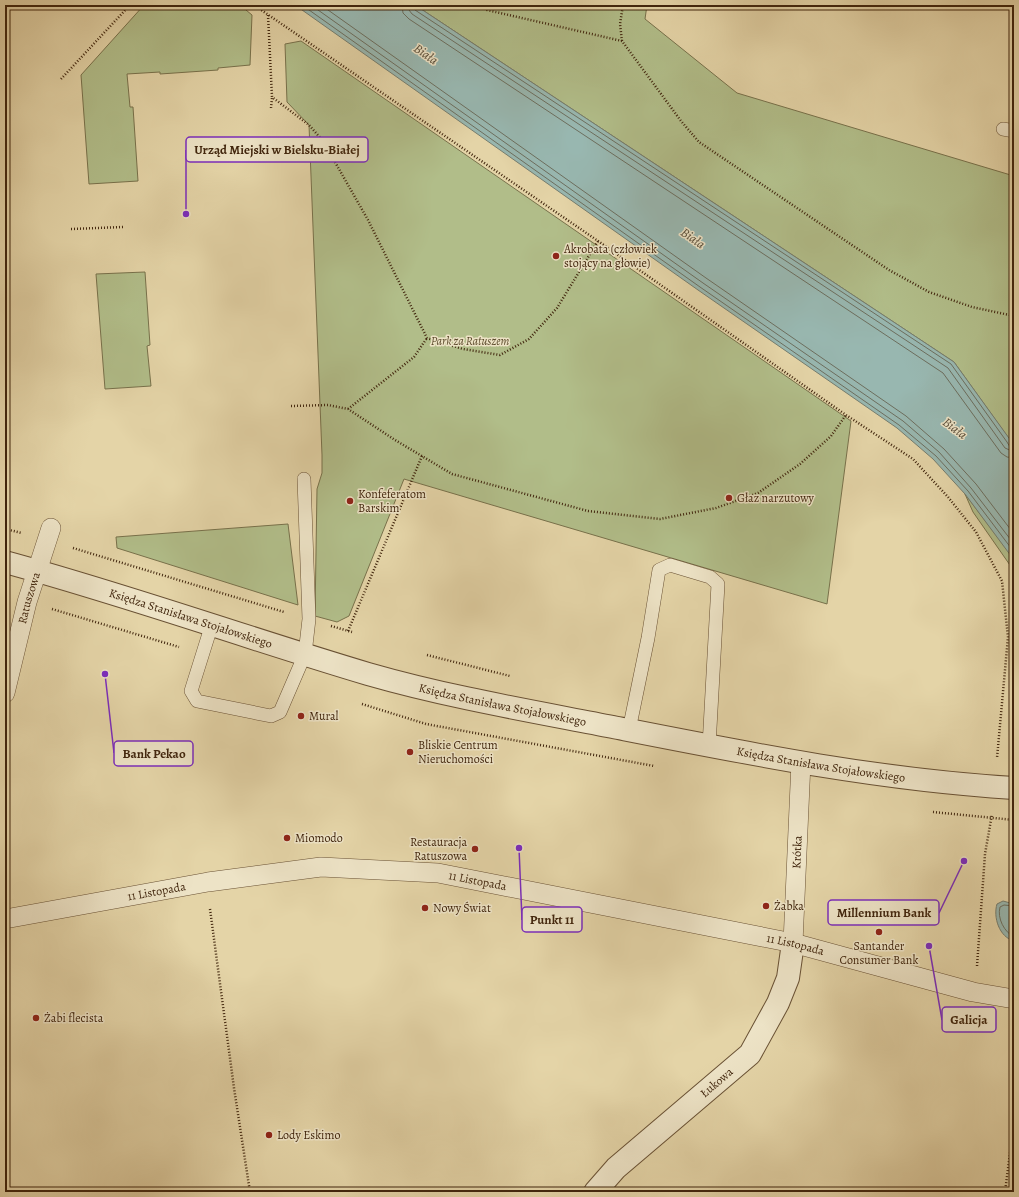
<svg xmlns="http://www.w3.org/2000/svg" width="1019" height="1197" font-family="Alegreya,serif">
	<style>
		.green { fill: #b1bd89; stroke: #78714b }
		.water { fill: #98b7b0; stroke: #757d6f }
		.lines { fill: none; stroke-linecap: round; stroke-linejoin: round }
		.shore { stroke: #6c6e5e; stroke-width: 1 }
		.service-casing { stroke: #695134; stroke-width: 14 }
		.pedestrian-casing { stroke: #695134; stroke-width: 20 }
		.minor-casing { stroke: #695134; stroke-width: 24 }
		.tertiary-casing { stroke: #695134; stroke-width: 24 }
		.path { stroke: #40250d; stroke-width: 2.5; stroke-dasharray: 1 2; stroke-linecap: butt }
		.service { stroke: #ede3c6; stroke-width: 13 }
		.pedestrian { stroke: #ede3c6; stroke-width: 19 }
		.minor { stroke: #ede3c6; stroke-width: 22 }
		.tertiary { stroke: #ede3c6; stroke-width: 22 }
		.poi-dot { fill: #8f2418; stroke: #ede3c6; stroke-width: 1.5 }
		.labels { text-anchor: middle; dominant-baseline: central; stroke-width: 3; stroke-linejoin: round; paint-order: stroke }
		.poi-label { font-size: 12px; fill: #40250d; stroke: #ede3c6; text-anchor: start }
		.park-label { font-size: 12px; font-style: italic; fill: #5c4b2c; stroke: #ede3c6 }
		.street-label { font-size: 12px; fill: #40250d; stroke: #ede3c6 }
		.water-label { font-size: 13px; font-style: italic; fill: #564a36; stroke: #ede3c6 }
		.leader { fill: none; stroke: #7b2cbf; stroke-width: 1.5 }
		.callout-dot { fill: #7b2cbf; stroke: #ede3c6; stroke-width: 1.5 }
		.callout { fill: #ede3c6; stroke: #7b2cbf; stroke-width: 1.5 }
		.callout-label { font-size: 13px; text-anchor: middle; font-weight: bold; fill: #40250d }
	</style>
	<rect width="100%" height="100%" fill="#e4d4a7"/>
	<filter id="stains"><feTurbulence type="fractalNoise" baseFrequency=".005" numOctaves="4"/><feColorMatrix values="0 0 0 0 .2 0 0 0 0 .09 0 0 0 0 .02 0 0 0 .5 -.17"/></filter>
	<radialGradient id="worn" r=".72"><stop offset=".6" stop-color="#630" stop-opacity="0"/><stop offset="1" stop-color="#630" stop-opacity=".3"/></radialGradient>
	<g class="green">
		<polygon points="144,5 240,5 252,15 250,65 218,68 218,70 160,74 160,72 127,74 130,107 133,107 138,181 89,184 81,75"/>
		<polygon points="415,5 647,5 645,19 737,93 1014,176 1014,438 1010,440 954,362"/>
		<polygon points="301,41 851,421 827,604 404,479 349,616 337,622 315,616 317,489 322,473 322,455 309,125 287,102 285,44"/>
		<polygon points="145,272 150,345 147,346 151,386 105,389 96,274"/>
		<polygon points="965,494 1012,556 1014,560 1014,575 1012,568 973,512"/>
		<polygon points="288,524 298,605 117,548 116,537"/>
	</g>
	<g class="water">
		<polygon points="295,5 415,5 954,362 1014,445 1014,560 965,494 933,459 897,428 698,290"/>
		<path d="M1003,901l11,3v37c-15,-4 -21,-24 -17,-37z"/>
	</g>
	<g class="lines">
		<g class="shore">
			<polyline points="302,5 700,287 899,425 936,456 968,491 1014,552"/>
			<polyline points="311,5 703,283 903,421 939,452 971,488 1014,544"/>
			<polyline points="321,5 706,278 906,416 944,449 976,484 1014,534"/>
			<polyline points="402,5 403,13 409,19 943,373 1001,453 1007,457 1014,458"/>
			<polyline points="408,5 409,10 412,14 948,368 1005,448 1014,452"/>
			<polyline points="413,5 415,10 951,364 1007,442 1010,447 1014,447"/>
			<path d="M1014,906l-10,-1 -4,2c-3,11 4,25 14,30"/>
		</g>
		<g class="service-casing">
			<g id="service">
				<polyline points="1003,129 1014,131"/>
				<polyline points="212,624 191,691 197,701 271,716 280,712 305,654 309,619 304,479"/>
				<polyline points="629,730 648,638 659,570 670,565 710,577 718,584 709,746"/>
			</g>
		</g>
		<g class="pedestrian-casing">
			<g id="pedestrian">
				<path id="s1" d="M5,693l22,-91 24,-74"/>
				<path id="s2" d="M5,919l203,-37 113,-15 117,6 355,70 180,49 41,7"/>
				<path id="s3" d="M793,943l8,-181"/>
			</g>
		</g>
		<g class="minor-casing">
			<g id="minor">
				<path id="s4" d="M595,1192l21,-24 134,-114 28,-51 10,-25 5,-35"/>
			</g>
		</g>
		<g class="tertiary-casing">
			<g id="tertiary">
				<path id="s5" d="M5,562c122,33 242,76 363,112 80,23 163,37 245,53 132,26 266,53 401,61"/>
			</g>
		</g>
		<g class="path">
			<polyline points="254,5 598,241 846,415 913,459 948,497 976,532 1002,581 1008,637 997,758"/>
			<polyline points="479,5 487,10 622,41 681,121 699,142 889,270 929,292 972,307 1014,316"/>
			<polyline points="268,15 272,97 309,125 323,141 368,220 427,338 463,349 500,355 529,339 557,308 598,241"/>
			<polyline points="622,41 620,24 623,5"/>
			<polyline points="61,79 130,5"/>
			<polyline points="271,108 272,98"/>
			<polyline points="71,229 123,227"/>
			<polyline points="291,406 328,405 348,409 395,440 452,474 588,511 660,519 716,508 758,493 800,464 831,436 846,415"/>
			<polyline points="348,409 414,357 427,338"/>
			<polyline points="5,529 22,533"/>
			<polyline points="73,548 284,612"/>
			<polyline points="52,609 179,647"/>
			<polyline points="331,626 352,632"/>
			<polyline points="348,631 422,456"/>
			<polyline points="427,655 510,676"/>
			<polyline points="362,704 426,724 654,766"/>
			<polyline points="933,812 1014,820"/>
			<polyline points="210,909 234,1088 250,1192"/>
			<polyline points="977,966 985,854 992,814"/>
			<polyline points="1005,1192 1014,1122"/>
		</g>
		<use href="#service" class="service"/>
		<use href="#pedestrian" class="pedestrian"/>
		<use href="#minor" class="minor"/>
		<use href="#tertiary" class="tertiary"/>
	</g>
	<g class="poi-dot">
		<circle cx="556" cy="256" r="4"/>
		<circle cx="729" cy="498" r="4"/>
		<circle cx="350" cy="501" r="4"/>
		<circle cx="301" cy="716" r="4"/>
		<circle cx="410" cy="752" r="4"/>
		<circle cx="287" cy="838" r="4"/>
		<circle cx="475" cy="849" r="4"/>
		<circle cx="766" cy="906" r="4"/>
		<circle cx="425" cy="908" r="4"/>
		<circle cx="879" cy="932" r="4"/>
		<circle cx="36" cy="1018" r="4"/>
		<circle cx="269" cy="1135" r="4"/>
	</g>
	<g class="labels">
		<g class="poi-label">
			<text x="564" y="249">Akrobata (człowiek<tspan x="564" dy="14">stojący na głowie)</tspan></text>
			<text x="358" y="494">Konfeferatom<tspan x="358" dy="14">Barskim</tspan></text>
			<text x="737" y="498">Głaz narzutowy</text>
			<text x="309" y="716">Mural</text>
			<text x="418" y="745">Bliskie Centrum<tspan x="418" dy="14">Nieruchomości</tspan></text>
			<text x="295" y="838">Miomodo</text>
			<text x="467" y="842" text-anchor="end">Restauracja<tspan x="467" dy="14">Ratuszowa</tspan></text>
			<text x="774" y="906">Żabka</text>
			<text x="433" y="908">Nowy Świat</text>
			<text x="879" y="946" text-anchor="middle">Santander<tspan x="879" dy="14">Consumer Bank</tspan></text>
			<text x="44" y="1018">Żabi flecista</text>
			<text x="277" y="1135">Lody Eskimo</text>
		</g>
		<g class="park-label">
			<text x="470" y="341">Park za Ratuszem</text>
		</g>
		<g class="street-label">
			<text stroke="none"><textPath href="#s1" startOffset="98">Ratuszowa</textPath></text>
			<text stroke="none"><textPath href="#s5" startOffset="194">Księdza Stanisława Stojałowskiego</textPath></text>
			<text stroke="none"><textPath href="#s5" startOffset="518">Księdza Stanisława Stojałowskiego</textPath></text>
			<text stroke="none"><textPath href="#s5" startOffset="842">Księdza Stanisława Stojałowskiego</textPath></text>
			<text stroke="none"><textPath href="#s3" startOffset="91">Krótka</textPath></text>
			<text stroke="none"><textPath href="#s2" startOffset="478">11 Listopada</textPath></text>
			<text stroke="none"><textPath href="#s2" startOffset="154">11 Listopada</textPath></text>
			<text stroke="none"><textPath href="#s2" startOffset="802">11 Listopada</textPath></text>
			<text stroke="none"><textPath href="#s4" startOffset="164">Łukowa</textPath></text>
		</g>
		<g class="water-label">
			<text transform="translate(426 54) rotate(35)">Biała</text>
			<text transform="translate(693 238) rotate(35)">Biała</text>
			<text transform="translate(955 428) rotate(37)">Biała</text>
		</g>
	</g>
	<path class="leader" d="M186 214L186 150M105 674L114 753M964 861L939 913M519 848L522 920M929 946L942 1020"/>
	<g class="callout-dot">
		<circle cx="186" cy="214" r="4"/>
		<circle cx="105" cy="674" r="4"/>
		<circle cx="964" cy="861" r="4"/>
		<circle cx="519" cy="848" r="4"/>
		<circle cx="929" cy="946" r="4"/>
	</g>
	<g class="callout">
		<rect x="186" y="137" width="182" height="25" rx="4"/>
		<rect x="114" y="741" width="79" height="25" rx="4"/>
		<rect x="828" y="900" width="111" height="25" rx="4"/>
		<rect x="522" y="907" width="60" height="25" rx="4"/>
		<rect x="942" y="1007" width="54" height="25" rx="4"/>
	</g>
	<g class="callout-label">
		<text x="277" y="154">Urząd Miejski w Bielsku-Białej</text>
		<text x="154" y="758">Bank Pekao</text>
		<text x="884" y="917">Millennium Bank</text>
		<text x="552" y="924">Punkt 11</text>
		<text x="969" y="1024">Galicja</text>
	</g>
	<rect width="1019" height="1197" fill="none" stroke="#e4d4a7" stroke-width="20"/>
	<rect x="6" y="6" width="1007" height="1185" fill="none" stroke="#40250d" stroke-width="2"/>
	<rect x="10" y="10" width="999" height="1177" fill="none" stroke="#40250d"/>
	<rect width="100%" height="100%" filter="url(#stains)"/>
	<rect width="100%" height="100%" fill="url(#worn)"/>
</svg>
